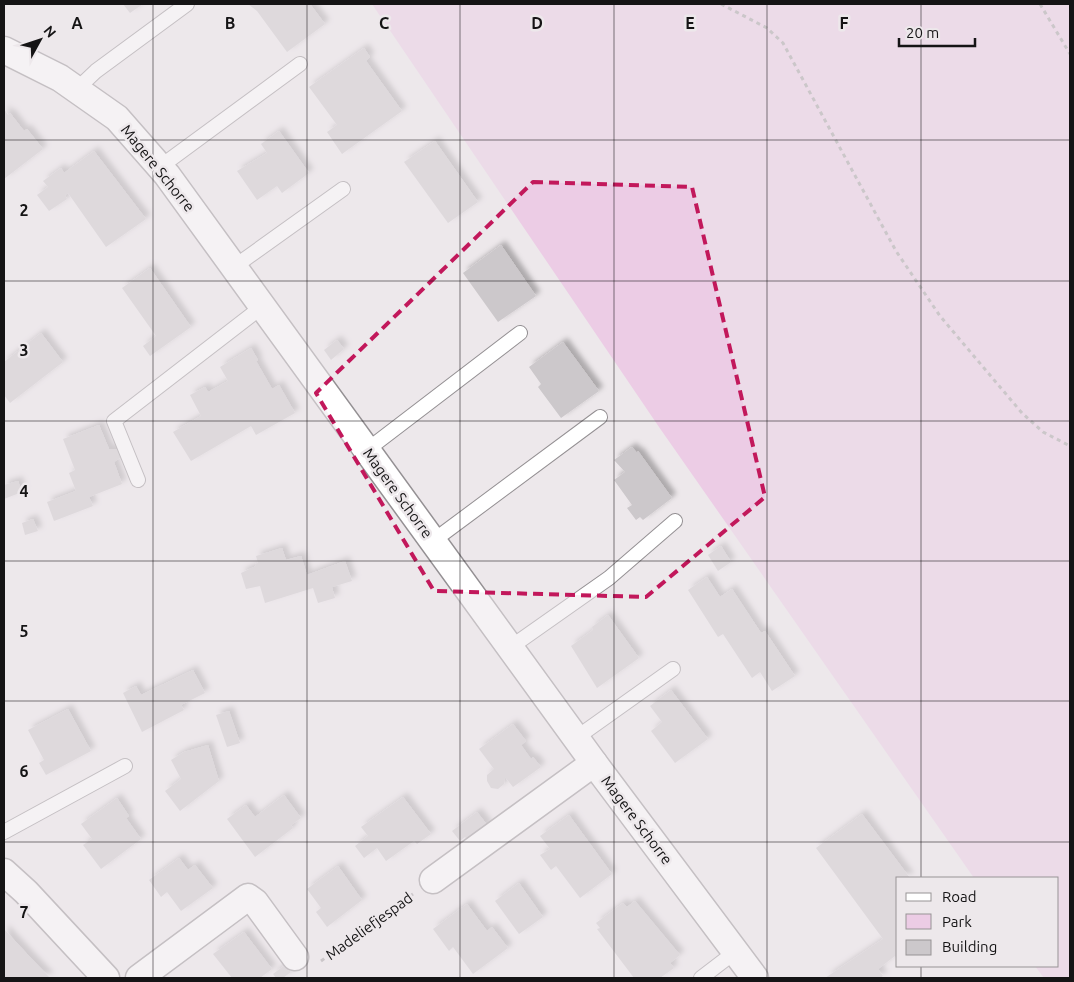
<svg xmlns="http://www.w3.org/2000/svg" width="1074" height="982" font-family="Ubuntu,sans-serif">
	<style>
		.green { fill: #eccce5 }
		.building { fill: #ccc8cb; filter: url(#shadow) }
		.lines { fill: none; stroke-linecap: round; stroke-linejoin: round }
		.lane-casing { stroke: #949093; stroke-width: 16 }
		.street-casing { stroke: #949093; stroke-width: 29 }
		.path { stroke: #a29fa1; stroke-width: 3; stroke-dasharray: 4 4; stroke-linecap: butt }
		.lane { stroke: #fff; stroke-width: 14 }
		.street { stroke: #fff; stroke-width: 26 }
		.marked { fill: none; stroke: #c2185b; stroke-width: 4; stroke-dasharray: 10 6; stroke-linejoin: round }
		.grid { fill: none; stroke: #151415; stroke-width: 1; stroke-opacity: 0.55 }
		.labels { text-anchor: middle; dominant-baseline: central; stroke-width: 5; stroke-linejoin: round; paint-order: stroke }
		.street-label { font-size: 15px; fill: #151415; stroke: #ede8eb }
		.grid-label { font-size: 16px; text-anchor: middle; font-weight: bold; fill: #151415; stroke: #ede8eb; stroke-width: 5; stroke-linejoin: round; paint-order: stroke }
	</style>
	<defs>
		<filter id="shadow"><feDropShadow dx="4.5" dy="-4.5" stdDeviation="2.5" flood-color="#0004"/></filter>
	</defs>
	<rect width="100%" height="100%" fill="#ede8eb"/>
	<polygon class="green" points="372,4 1070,4 1070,978 1044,978 1035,966 1058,966 1058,878 974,878 659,427"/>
	<g class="building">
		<polygon points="123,4 143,4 130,13"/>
		<polygon points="248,4 310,4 325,24 287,52 257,11"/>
		<polygon points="364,48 370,57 366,61 402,111 342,154 327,132 337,125 309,87"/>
		<polygon points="4,109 8,115 10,113 24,131 27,129 43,149 4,179"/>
		<polygon points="279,131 309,173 282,193 277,186 257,200 237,171 267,153 261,144"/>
		<polygon points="435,141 478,202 448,223 404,162"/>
		<polygon points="94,151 146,219 106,247 68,193 65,195 67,199 49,211 37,195 48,187 43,181 61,168 64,173"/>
		<polygon points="501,245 536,296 498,322 463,273"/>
		<polygon points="150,268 191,327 150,356 143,346 156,336 122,288"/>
		<polygon points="41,333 63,362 10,403 4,395 4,362"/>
		<polygon points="337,340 344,349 331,360 324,350"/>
		<polygon points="563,342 599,391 561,418 538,387 541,384 529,367"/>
		<polygon points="251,348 258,360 256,361 272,389 279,385 295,413 256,435 251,426 191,461 173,432 201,416 190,395 205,387 208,392 228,381 220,367"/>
		<polygon points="99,425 109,449 118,449 121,457 114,462 122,484 89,497 93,506 54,521 47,502 76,491 69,473 75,470 63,439"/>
		<polygon points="632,447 637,453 638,451 672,498 643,520 640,517 636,520 627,508 632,505 614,480 625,472 614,460"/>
		<polygon points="18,481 22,492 4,499 4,485"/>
		<polygon points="33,519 38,531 25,535 22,523"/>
		<polygon points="721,546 731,562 718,571 708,555"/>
		<polygon points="282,548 286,560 301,556 307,575 345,561 352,581 332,587 335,598 318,603 313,588 265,603 260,586 246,589 241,573 256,566 255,564 258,563 256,556"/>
		<polygon points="707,577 720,597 732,589 761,633 765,631 795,676 772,691 760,672 752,678 723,634 718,637 688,590"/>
		<polygon points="608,615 639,658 597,688 571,646 593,630 592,627"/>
		<polygon points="193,670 205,693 181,705 184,710 142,732 123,693 136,686 141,695"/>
		<polygon points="671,690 708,739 675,763 651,731 662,722 650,706"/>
		<polygon points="68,709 91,751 46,775 39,763 44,760 28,730"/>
		<polygon points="229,711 240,743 227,747 216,715"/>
		<polygon points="513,724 526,741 521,745 531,759 533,757 541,767 513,787 505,777 504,784 498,789 491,788 487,781 487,775 494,769 479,749"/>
		<polygon points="208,745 219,781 180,811 165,791 181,779 171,760 184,752"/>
		<polygon points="284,795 301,818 291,825 293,828 255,857 227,819 246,805 255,817"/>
		<polygon points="403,797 431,834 417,844 414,841 386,861 377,848 364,858 355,846 368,836 361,827"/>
		<polygon points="117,798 129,816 126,818 141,839 101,869 83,845 92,839 81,824"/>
		<polygon points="477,812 488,826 468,841 465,837 460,841 452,831"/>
		<polygon points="862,814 910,878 898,878 898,960 895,956 878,969 883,976 880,978 825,978 883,939 816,848"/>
		<polygon points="569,815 612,874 580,898 556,866 551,870 540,855 550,849 540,836"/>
		<polygon points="179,858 188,870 195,865 213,888 181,911 167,892 161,897 149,880"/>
		<polygon points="338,866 362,900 327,927 316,912 321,908 307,889"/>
		<polygon points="519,883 543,917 519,934 495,901"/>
		<polygon points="635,901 680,955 670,963 674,968 660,978 634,978 597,929 600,928 596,923 623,903 627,907"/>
		<polygon points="467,904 487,931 492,927 508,948 473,974 453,947 449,951 433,929"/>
		<polygon points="4,929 28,955 50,978 4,978"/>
		<polygon points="244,932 272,969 260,978 232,978 213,954"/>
		<polygon points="285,965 291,972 283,978 276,978 273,974"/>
	</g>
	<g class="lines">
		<g class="lane-casing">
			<g id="lane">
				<polyline points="76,90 96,71 187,4"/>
				<polyline points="160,167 300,64"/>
				<polyline points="234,267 343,189"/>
				<polyline points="367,450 520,333"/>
				<polyline points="138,480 114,421 263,306"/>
				<polyline points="433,541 600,417"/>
				<polyline points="511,647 609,578 675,521"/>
				<polyline points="576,738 673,669"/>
				<polyline points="4,832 125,766"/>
				<polyline points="701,978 735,952"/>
			</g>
		</g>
		<g class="street-casing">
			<g id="street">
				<polyline points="4,50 60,78 117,118 167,175 594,763 755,978"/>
				<polyline points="4,872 26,892 106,978"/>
				<polyline points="433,880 594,763"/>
				<polyline points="139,978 248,897 255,902 295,957"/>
			</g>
		</g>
		<g class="path">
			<polyline points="721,4 767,28 783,43 896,251 940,316 1022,413 1043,432 1070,446"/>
			<polyline points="1040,4 1070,54"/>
			<polyline points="321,961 413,894"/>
		</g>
		<use href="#lane" class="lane"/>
		<use href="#street" class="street"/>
	</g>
	<path d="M0 0H1074V982H0ZM533,182l159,5 73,310 -119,100 -212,-6 -118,-198z" fill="#ede8eb" fill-opacity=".55" fill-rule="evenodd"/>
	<path class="marked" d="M533,182l159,5 73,310 -119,100 -212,-6 -118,-198z"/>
	<path class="grid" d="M153,4v974M307,4v974M460,4v974M614,4v974M767,4v974M921,4v874M4,140h1066M4,281h1066M4,421h1066M4,561h1066M4,701h1066M4,842h1066M921,966v12"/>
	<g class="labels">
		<g class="street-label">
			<text transform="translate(158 168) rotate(51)">Magere Schorre</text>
			<text transform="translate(398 493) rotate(54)">Magere Schorre</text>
			<text transform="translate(637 820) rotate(53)">Magere Schorre</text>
			<text transform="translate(369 926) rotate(-36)">Madeliefjespad</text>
		</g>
	</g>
	<g class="grid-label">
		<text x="77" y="29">A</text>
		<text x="230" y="29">B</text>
		<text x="384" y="29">C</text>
		<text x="537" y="29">D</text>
		<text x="690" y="29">E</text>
		<text x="844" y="29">F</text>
		<text x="24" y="216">2</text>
		<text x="24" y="356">3</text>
		<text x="24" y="497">4</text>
		<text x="24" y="637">5</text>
		<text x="24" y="777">6</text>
		<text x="24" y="918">7</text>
	</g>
	<rect width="1074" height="982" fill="none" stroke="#151415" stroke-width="10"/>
	<rect x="896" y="877" width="162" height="90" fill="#ede8eb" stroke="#979395"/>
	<rect x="906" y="893" width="25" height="8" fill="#ffffff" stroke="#979395"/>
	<text x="942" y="902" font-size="15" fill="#151415">Road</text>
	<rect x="906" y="914" width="25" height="15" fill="#eccce5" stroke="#979395"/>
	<text x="942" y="927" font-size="15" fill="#151415">Park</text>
	<rect x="906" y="940" width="25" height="15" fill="#ccc8cb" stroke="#979395"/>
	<text x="942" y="952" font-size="15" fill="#151415">Building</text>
	<g transform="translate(40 40) rotate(50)" stroke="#ede8eb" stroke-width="4" paint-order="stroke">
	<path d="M0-4L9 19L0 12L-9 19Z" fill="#151415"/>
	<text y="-8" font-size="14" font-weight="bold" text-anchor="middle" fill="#151415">N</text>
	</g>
	<path d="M899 38v8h76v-8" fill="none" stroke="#151415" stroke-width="2.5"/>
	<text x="906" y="38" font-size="15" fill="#151415" stroke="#ede8eb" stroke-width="4" paint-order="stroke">20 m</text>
</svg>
